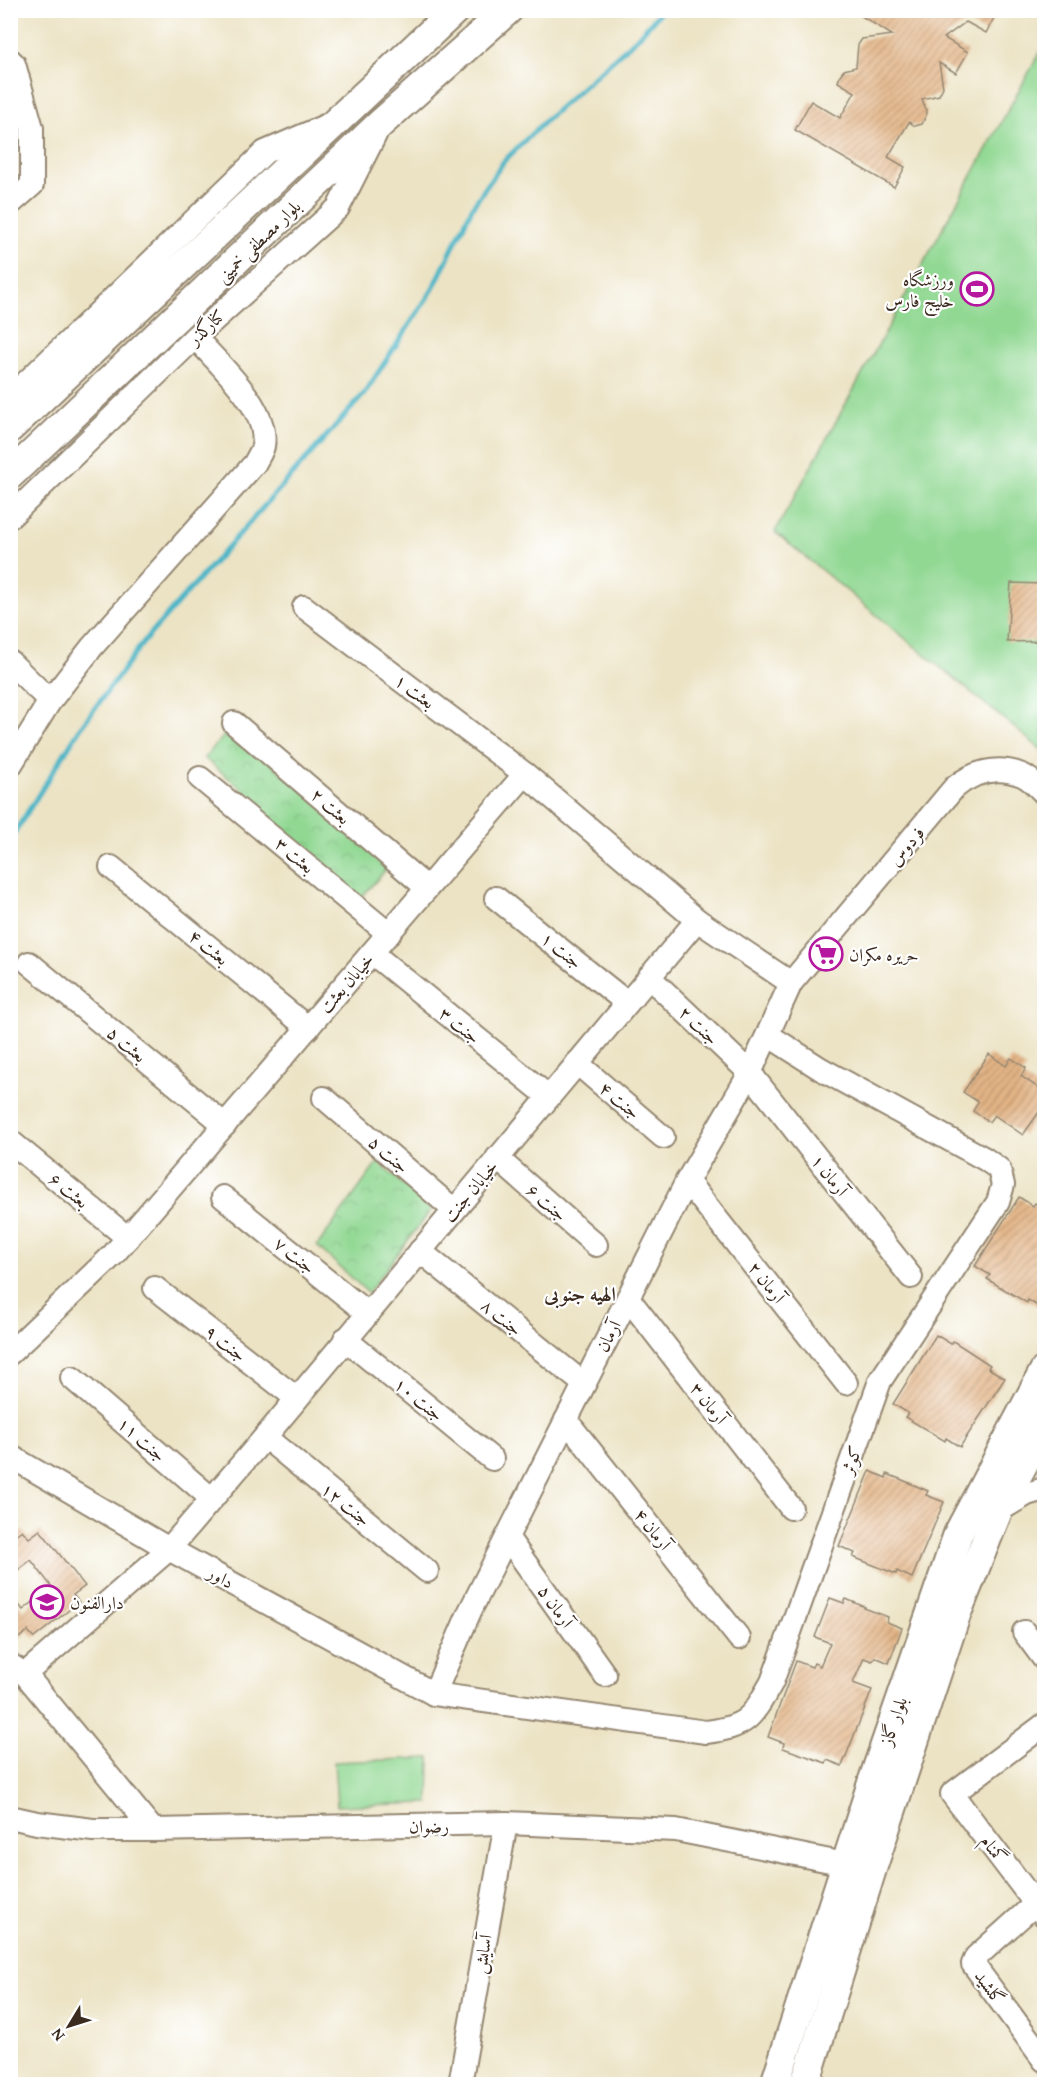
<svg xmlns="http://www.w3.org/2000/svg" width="1055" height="2095" font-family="'Gentium Book Plus',Amiri,serif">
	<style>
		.green { fill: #91d893; stroke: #668158; stroke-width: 1.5 }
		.park { fill: url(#park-crowns); stroke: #668158; stroke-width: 1.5 }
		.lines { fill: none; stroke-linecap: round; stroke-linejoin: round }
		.stream { stroke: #4ab5c7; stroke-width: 5 }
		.building { fill: url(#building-hatch) }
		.minor-casing { stroke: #948671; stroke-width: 26 }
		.major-casing { stroke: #948671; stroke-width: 32 }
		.minor { stroke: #fff; stroke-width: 22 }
		.major { stroke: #fff; stroke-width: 28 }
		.labels { text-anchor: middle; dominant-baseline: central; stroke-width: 4.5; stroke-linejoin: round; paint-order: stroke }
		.street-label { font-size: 18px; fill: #3b2a1e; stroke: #fff }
		.poi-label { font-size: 18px; fill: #3b2a1e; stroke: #fff; text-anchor: start }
		.neighbourhood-label { font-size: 20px; font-weight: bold; fill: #3b2a1e; stroke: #fff }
	</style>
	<defs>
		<pattern id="park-crowns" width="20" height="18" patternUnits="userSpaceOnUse" patternTransform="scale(1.5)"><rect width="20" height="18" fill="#91d893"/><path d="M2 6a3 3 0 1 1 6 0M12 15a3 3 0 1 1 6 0" fill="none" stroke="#7eba7e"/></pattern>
		<pattern id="building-hatch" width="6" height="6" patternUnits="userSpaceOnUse" patternTransform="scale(1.5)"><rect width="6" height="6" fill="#e3b485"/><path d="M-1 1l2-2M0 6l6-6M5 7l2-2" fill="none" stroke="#b9936c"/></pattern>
	</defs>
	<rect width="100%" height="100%" fill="#fff"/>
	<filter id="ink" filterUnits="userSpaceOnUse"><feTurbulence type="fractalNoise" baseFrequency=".0167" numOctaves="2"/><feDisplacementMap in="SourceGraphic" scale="12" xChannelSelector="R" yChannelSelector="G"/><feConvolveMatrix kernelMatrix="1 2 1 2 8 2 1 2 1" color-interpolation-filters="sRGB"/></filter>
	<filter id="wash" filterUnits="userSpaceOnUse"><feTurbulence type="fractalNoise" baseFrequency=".008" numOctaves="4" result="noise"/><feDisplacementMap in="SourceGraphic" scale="24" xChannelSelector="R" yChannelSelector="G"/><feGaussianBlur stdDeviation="1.35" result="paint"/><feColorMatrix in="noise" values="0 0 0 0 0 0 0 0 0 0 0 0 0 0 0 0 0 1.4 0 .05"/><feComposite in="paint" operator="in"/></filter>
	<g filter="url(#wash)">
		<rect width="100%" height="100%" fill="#ece3c4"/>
		<g class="green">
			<polygon points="1044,45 1044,752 775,532"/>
			<polygon points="430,1758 429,1803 337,1806 334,1762"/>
		</g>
		<g class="park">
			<polygon points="230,729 390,865 361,898 242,799 242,789 204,758"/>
			<polygon points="378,1162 431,1210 368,1293 317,1246"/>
		</g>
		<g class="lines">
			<polyline class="stream" points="10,840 81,727 145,640 364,394 433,289 473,206 504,161 547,119 637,38 662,10"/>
		</g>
		<g id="blocks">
			<g class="building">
				<polygon points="852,10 998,10 986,33 966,22 944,38 968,52 956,73 939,63 943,87 939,95 922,99 927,113 922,124 915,126 909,122 888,157 905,167 894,187 795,130 811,101 840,118 855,92 838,82 840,75 844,70 856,67 858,45 862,39 892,35"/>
				<polygon points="1011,583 1044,584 1044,641 1007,642"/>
				<polygon points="989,1054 1006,1066 1011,1058 1026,1068 1021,1076 1044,1092 1044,1105 1023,1135 994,1115 989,1122 973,1111 978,1102 963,1092"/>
				<polygon points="1019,1197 1033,1206 1035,1203 1044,1209 1044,1310 1028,1300 1027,1303 987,1279 990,1275 975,1266"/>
				<polygon points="936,1335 951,1344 953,1341 964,1348 990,1365 988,1368 1005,1378 960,1447 946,1438 945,1441 905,1417 908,1413 893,1404"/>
				<polygon points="870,1471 886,1478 887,1474 900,1479 928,1491 926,1495 944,1502 912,1578 897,1571 896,1574 853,1557 855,1553 839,1546"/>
				<polygon points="22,1530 29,1538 40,1530 85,1586 73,1595 79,1602 34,1638 28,1631 16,1640 10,1633 10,1593 23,1610 52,1587 31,1560 10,1576 10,1539"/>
				<polygon points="830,1598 844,1603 846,1599 865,1607 864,1608 888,1617 887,1622 902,1628 889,1663 875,1657 872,1661 864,1658 853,1683 872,1690 842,1766 827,1760 826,1763 783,1748 784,1743 768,1737 796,1661 812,1667 814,1663 820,1666 830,1643 815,1637"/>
			</g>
		</g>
	</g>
	<g filter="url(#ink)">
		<use href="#blocks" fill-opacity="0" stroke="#948671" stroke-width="1.5"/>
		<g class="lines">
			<g class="minor-casing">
				<g id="minor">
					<polyline points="10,60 14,64 32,128 32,185 10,204"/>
					<polyline points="10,398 265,152 325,126"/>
					<polyline points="10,517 195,337 338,208 375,135"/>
					<polyline points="304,607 525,774"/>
					<polyline points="10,662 50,701"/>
					<polyline points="234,723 427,888"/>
					<path d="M10,766l40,-65 42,-54 163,-184c2,-5 7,-11 8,-17 7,-38 -46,-83 -68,-109"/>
					<polyline points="200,778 389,934"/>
					<polyline points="111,867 308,1028"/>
					<polyline points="496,898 627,1003"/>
					<polyline points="372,953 549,1097"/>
					<polyline points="29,963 225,1125"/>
					<polyline points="649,977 750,1073 911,1277"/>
					<polyline points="577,1063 663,1137"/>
					<polyline points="324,1098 454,1210"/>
					<polyline points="10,1141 128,1238"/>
					<polyline points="497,1158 596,1245"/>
					<polyline points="687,1181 846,1383"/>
					<polyline points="223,1197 367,1313"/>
					<polyline points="420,1251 584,1384"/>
					<polyline points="155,1288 296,1398"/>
					<polyline points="628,1298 791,1508"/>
					<polyline points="345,1339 492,1459"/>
					<polyline points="10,1353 113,1255 525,774 697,920"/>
					<polyline points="72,1378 212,1499"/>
					<polyline points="566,1420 739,1638"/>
					<polyline points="265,1437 427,1571"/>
					<path d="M10,1456l159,93 265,145 272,38c42,-5 46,-15 66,-50l108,-301 118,-179 5,-17 -4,-16 -14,-10 -164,-90 -53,-34"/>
					<polyline points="998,1511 1027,1494 1044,1489"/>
					<polyline points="507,1537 605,1675"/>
					<polyline points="1024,1632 1044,1659"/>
					<polyline points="10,1665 25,1674 153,1830"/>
					<polyline points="25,1674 169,1549 265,1437 697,920 791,983"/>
					<path d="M434,1694l36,-83 37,-74 180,-356 63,-108 41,-90 163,-195c19,-16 43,-23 68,-13 8,3 16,12 22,18"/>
					<polyline points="1044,1725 952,1794 1044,1915"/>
					<polyline points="10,1817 37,1823 93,1830 153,1830 506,1823 676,1830 845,1864 862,1869"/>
					<polyline points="1044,1896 976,1957 973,1964 1044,2060"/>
					<polyline points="460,2084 506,1823"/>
				</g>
			</g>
			<g class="major-casing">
				<g id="major">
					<polyline points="10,428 455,10"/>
					<polyline points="10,475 381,123 508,10"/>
					<polyline points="775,2084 872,1783 958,1534 1044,1371"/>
					<polyline points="805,2084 871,1872 956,1615 998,1511 1044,1426"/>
				</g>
			</g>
			<use href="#minor" class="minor"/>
			<use href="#major" class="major"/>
		</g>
	</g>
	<defs>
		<g id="stadium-ring" transform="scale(1.725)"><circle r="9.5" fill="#fff" stroke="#b5179e" stroke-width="1.5"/><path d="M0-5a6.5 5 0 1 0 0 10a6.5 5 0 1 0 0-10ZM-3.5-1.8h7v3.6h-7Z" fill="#b5179e"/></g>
		<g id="supermarket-ring" transform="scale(1.725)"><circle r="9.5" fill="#fff" stroke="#b5179e" stroke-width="1.5"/><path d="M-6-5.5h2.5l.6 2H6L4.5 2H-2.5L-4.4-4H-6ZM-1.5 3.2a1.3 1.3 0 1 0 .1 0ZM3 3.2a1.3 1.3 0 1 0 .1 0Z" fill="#b5179e"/></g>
		<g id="school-ring" transform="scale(1.725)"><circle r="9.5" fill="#fff" stroke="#b5179e" stroke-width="1.5"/><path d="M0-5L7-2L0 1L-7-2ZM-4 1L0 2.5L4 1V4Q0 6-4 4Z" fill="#b5179e"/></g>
	</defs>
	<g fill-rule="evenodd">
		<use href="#stadium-ring" x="977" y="289"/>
		<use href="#supermarket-ring" x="826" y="954"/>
		<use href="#school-ring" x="47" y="1602"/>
	</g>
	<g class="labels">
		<g class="street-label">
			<text transform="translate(258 241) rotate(-44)">بلوار مصطفی خمینی</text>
			<text transform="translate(206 327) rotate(-43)">کنارگذر</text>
			<text transform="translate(415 691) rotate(37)">بعثت ۱</text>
			<text transform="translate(331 806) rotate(41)">بعثت ۲</text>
			<text transform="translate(906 846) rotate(-50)">فردوس</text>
			<text transform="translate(295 855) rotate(40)">بعثت ۳</text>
			<text transform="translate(209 947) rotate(39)">بعثت ۴</text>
			<text transform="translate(562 950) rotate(39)">جنت ۱</text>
			<text transform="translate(346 983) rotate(-49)">خیابان بعثت</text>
			<text transform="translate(460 1025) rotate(39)">جنت ۳</text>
			<text transform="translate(699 1025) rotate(44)">جنت ۲</text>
			<text transform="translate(127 1044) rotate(40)">بعثت ۵</text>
			<text transform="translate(620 1100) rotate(40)">جنت ۴</text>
			<text transform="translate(389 1154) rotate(41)">جنت ۵</text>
			<text transform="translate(830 1175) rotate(52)">آرمان ۱</text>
			<text transform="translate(69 1190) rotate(39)">بعثت ۶</text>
			<text transform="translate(470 1191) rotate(-50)">خیابان جنت</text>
			<text transform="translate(547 1202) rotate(41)">جنت ۶</text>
			<text transform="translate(295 1255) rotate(39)">جنت ۷</text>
			<text transform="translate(767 1282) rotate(52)">آرمان ۲</text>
			<text transform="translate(502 1317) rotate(39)">جنت ۸</text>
			<text transform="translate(608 1336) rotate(-63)">آرمان</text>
			<text transform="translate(226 1343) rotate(38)">جنت ۹</text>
			<text transform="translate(419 1399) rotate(39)">جنت ۱۰</text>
			<text transform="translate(709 1403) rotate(52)">آرمان ۳</text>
			<text transform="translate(142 1439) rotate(41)">جنت ۱۱</text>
			<text transform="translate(851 1460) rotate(-70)">کوثر</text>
			<text transform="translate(346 1504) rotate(39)">جنت ۱۲</text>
			<text transform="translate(653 1529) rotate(52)">آرمان ۴</text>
			<text transform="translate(221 1577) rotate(29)">داور</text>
			<text transform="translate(556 1606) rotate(55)">آرمان ۵</text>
			<text transform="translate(893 1721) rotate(-71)">بلوار گاز</text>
			<text transform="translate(429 1826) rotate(-1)">رضوان</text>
			<text transform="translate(994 1849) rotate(53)">گمنام</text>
			<text transform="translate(482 1954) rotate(-80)">آسایش</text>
			<text transform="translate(990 1987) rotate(54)">گلشید</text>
		</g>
		<g class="poi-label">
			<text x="954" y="279" text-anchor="end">ورزشگاه<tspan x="954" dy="21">خلیج فارس</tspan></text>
			<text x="849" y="954">حریره مکران</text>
			<text x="70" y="1602">دارالفنون</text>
		</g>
		<g class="neighbourhood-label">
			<text x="580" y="1293">الهیه جنوبی</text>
		</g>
	</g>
	<rect width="1055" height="2095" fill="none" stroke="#fff" stroke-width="36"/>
	<g transform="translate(69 2026) rotate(232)" stroke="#ffffff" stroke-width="4.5" paint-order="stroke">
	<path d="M0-4.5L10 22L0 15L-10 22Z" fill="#3b2a1e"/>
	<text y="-9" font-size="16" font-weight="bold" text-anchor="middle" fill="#3b2a1e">N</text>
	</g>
</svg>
